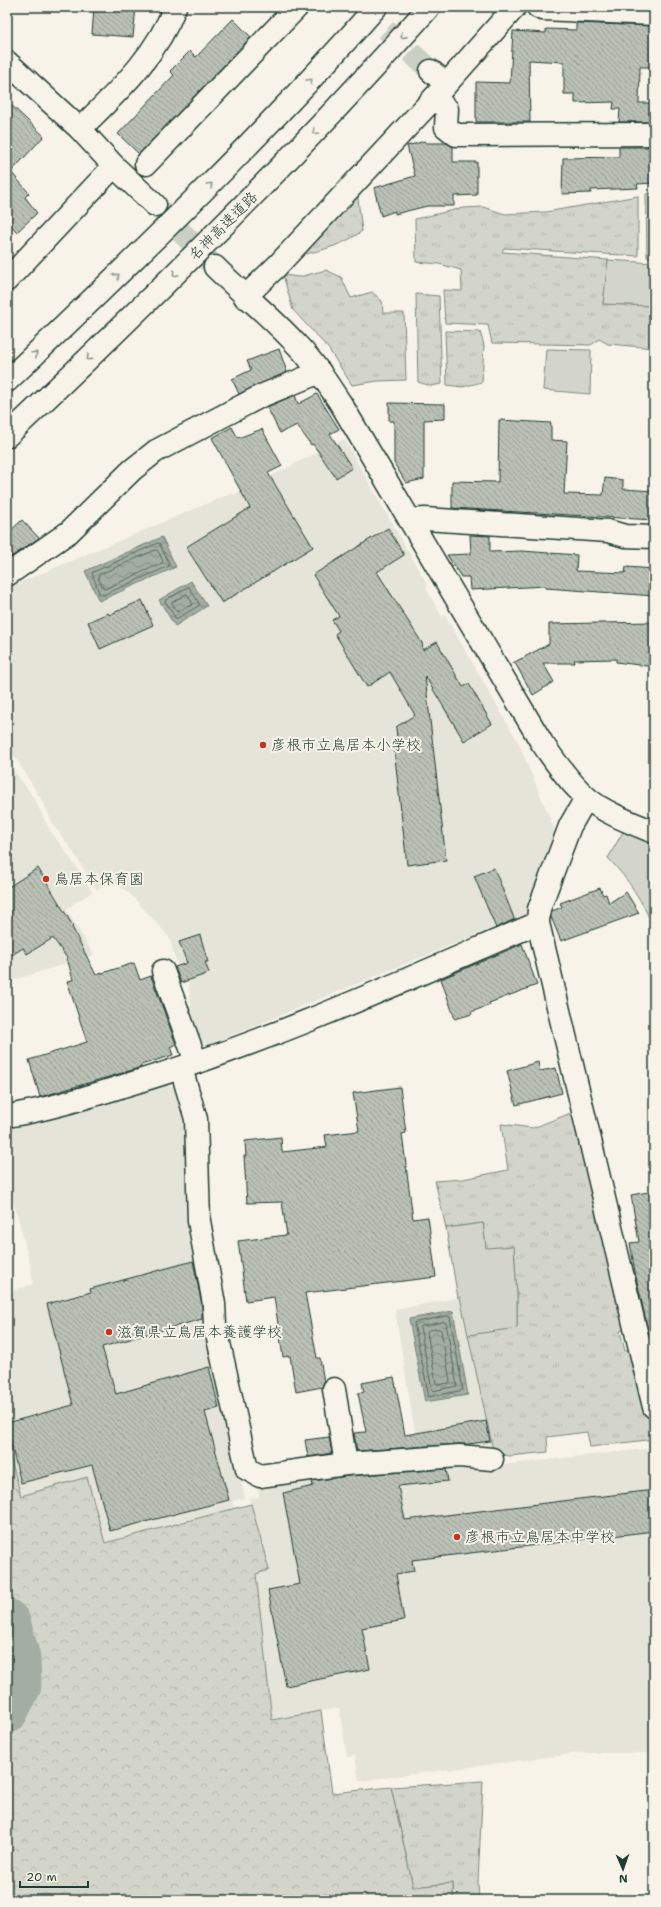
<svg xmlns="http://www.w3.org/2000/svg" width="661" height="1907" font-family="'Shantell Sans','Klee One',sans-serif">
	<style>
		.built { fill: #e5e4d9 }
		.grass { fill: url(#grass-tufts); stroke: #79897f }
		.forest { fill: url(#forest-crowns); stroke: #79897f }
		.green { fill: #d3d5ca; stroke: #79897f }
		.water { fill: url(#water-waves); stroke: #6f8077 }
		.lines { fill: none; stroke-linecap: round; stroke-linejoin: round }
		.shore { stroke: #546a60; stroke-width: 1 }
		.river { stroke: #a4ada3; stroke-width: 41 }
		.building { fill: url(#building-back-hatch); stroke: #1f3d34 }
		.minor-tunnel { stroke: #cccfc4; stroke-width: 22; stroke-dasharray: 22 11; stroke-linecap: butt }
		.tertiary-tunnel { stroke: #cccfc4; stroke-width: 22; stroke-dasharray: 22 11; stroke-linecap: butt }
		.minor-casing { stroke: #1f3d34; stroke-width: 25 }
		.tertiary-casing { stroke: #1f3d34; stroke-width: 25 }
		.motorway-casing { stroke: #1f3d34; stroke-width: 25 }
		.minor { stroke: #f7f3e8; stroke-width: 22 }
		.tertiary { stroke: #f7f3e8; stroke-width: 22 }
		.motorway { stroke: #f7f3e8; stroke-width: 22 }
		.oneway { stroke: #8b988e }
		.poi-dot { fill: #c8321e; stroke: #f7f3e8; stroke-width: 1.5 }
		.labels { text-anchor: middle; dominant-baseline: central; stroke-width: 4; stroke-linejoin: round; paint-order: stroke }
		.street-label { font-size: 15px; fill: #1f3d34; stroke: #f7f3e8 }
		.poi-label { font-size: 15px; fill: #1f3d34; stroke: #f7f3e8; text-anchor: start }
	</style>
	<defs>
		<pattern id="grass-tufts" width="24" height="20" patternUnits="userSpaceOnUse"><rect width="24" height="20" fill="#d3d5ca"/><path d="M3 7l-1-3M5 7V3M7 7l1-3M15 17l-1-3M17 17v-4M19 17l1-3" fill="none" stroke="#b5b8ae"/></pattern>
		<pattern id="forest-crowns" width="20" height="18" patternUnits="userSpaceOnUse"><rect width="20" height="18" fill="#d3d5ca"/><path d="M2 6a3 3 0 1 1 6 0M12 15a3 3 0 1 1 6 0" fill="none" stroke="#b5b8ae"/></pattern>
		<pattern id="water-waves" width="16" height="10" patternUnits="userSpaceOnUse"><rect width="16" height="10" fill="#a4ada3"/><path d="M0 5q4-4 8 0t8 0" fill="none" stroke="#858e86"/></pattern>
		<pattern id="building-back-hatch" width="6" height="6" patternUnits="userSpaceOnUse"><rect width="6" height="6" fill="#bbc1b6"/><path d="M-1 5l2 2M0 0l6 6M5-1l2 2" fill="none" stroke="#979e95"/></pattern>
	</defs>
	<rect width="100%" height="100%" fill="#f7f3e8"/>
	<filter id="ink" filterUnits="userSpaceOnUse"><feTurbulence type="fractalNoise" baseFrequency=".025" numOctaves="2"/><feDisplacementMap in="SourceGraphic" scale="8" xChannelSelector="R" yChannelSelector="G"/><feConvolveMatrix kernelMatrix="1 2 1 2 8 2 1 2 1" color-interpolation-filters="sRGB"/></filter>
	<g filter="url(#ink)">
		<g class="built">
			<polygon points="344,439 428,586 426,588 442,617 445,615 518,742 555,830 529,913 208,1045 202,1042 192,1014 188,980 182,980 169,937 130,894 112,880 97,890 70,847 54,826 44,804 17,760 7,749 7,588 232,493 233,495"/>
			<polygon points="7,761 34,798 49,829 76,866 92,892 66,909 94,955 7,982"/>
			<polygon points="167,1079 169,1086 177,1084 187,1118 224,1410 245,1498 233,1501 234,1509 105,1543 21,1496 7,1444 7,1293 33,1284 31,1268 7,1176 7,1127"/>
			<polygon points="460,1297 501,1465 654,1448 654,1753 579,1753 359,1781 355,1756 347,1757 339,1708 272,1720 256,1574 269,1570 249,1498 259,1497 257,1486 420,1464 395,1310"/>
		</g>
		<g class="grass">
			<path d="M357,191l5,40c-18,14 -39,19 -61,24z"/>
			<polygon points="654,193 654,257 647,257 646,194"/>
			<polygon points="638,196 638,256 504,248 502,252 608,260 603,304 654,306 654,348 608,344 599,339 591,345 492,343 488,325 445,323 443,290 462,291 461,270 439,264 416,262 415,219 463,208 483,207 505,214 546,212"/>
			<polygon points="326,270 341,277 351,298 372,292 382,301 383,313 404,313 406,380 378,381 352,385 328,348 293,310 283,275 299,277"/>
			<polygon points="416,294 439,296 442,384 431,386 418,382"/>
			<polygon points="445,331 480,332 484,345 482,382 462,387 447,385"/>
			<polygon points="576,1111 628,1329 620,1331 625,1351 633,1350 654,1439 590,1447 587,1432 547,1437 548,1452 510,1456 494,1454 468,1335 517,1327 517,1296 514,1247 486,1249 483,1223 446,1228 435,1181 463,1179 508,1170 501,1124 533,1128"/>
			<polygon points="483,1781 478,1881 479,1900 453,1900 453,1883 413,1887 391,1787"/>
		</g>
		<polygon class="forest" points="7,1444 21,1496 87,1477 105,1543 251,1504 269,1570 256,1574 272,1720 321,1711 332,1793 391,1787 413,1887 453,1883 453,1900 7,1900"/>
		<g class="green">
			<polygon points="608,260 654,263 654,306 603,304"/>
			<polygon points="546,349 591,350 590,394 543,390"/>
			<path d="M624,830l30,13v85c-13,-29 -24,-47 -46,-70z"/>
			<polygon points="483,1223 486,1248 514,1246 517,1296 517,1328 468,1335 460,1297 458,1298 446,1228"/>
		</g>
		<g class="water">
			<polygon points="162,537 176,567 99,601 85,571"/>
			<polygon points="191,581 207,606 175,626 159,600"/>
			<polygon points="453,1311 468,1395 425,1402 409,1319"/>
		</g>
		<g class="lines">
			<g class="shore">
				<polygon points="159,543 169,563 169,566 103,595 100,595 92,573"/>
				<polygon points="156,550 158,551 163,561 162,563 105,589 103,588 98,578 99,575"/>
				<polygon points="189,587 200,605 176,619 165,601"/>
				<polygon points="187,594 193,604 177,612 172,603"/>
				<polygon points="447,1316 450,1317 463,1390 429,1397 414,1323"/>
				<polygon points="444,1322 446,1323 457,1386 433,1391 432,1390 420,1327"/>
				<polygon points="439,1329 441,1330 450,1381 449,1383 438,1385 436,1383 427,1332 429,1330"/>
			</g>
			<polyline class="river" points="7,1619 10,1622 20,1658 21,1686 7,1713"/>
		</g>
		<g class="building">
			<polygon points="94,7 136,7 133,37 92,34"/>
			<polygon points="233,19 251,37 139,154 118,134 174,75 170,71 190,51 196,57"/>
			<polygon points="576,23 652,26 650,67 640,67 639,103 652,103 651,122 619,122 620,109 613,109 614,102 575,103 575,94 564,94 564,62 529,60 530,122 476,122 476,82 510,83 513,31 546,33 546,29 576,30"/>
			<polygon points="7,101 44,136 11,172 29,193 25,197 37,213 17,232 7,221"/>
			<polygon points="425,141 426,143 446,143 453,147 453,162 477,162 477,195 454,196 454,206 427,206 395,214 395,211 381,216 374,188 415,176 407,146"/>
			<polygon points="619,147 651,147 650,154 654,154 654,183 637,184 638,188 591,190 591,193 562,194 563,158 619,157"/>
			<polygon points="279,349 287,372 239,394 232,379 251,370 247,361"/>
			<polygon points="317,394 339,429 330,434 352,468 336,478 313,444 311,445 297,425 280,433 267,407 295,395 298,404"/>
			<polygon points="389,403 445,404 445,419 424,420 424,479 406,483 394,463 394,421 389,421"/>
			<polygon points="499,420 551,423 551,440 567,441 564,494 603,495 605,478 623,480 623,489 654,491 654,520 452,508 452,481 498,482"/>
			<polygon points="232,427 238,438 262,429 282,466 268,473 313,547 222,603 186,547 250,508 212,438"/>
			<polygon points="22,520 39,538 7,560 7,534"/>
			<polygon points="388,528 404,555 377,572 422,643 423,650 437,642 463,687 469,684 492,724 464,741 425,676 446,860 407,865 393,740 397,739 396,727 415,715 390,672 367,687 335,634 339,631 332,620 339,616 313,575"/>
			<polygon points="470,535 490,536 490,552 522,551 577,555 576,571 625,573 626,567 654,569 654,596 546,588 546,586 470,590 469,577 461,577 447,555 471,554"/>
			<polygon points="142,600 153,625 100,649 88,622 108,613 109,615"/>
			<polygon points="654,622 654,667 616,662 616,659 574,660 575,663 543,663 554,682 533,695 515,663 513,663 549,644 549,624"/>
			<polygon points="38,868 73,926 72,927 96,975 134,963 140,980 151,976 176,1044 170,1047 173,1055 141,1065 141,1067 129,1071 40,1097 29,1060 87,1042 67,981 73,980 67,958 53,938 27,954 23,948 7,958 7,888"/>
			<polygon points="494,868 514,918 513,920 496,928 474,876"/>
			<polygon points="600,888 603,895 606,894 609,903 626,892 639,913 561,941 551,917 552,911 562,907 560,903"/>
			<polygon points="200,935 208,962 205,962 209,973 181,983 175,967 187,963 179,942"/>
			<polygon points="522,944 537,985 489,1003 490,1005 471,1012 472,1014 455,1019 441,979"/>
			<polygon points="538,1062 540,1071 556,1068 562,1093 516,1105 507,1071"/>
			<polygon points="400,1087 406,1133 402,1134 413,1219 428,1217 436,1277 305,1293 317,1358 320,1358 324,1382 322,1387 296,1392 290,1356 283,1357 274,1297 246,1301 238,1241 287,1235 282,1202 247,1203 244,1156 246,1156 245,1141 281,1137 282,1152 327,1147 325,1135 359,1131 353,1093"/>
			<polygon points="654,1191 654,1329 648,1330 635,1272 630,1243 639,1242 631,1195"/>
			<polygon points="193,1261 202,1305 202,1319 102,1347 116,1394 209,1367 219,1408 205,1412 229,1500 110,1531 92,1465 21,1483 7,1429 7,1423 73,1405 47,1304 91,1292 90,1289"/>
			<polygon points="394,1377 405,1435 486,1421 490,1441 469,1444 458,1444 357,1451 354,1433 366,1432 358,1393 364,1392 362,1383"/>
			<polygon points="329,1437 332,1453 308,1457 305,1440"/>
			<polygon points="446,1469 448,1481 398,1486 405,1520 654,1490 654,1531 412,1560 414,1571 396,1574 404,1620 362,1628 370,1669 286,1686 268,1590 300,1584 283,1493 313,1486 312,1481 347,1476"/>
		</g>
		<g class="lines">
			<polyline class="minor-tunnel" points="362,7 431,71"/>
			<polyline class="tertiary-tunnel" points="155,205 215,267"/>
			<g class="minor-casing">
				<g id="minor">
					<polyline points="538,7 542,9 654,14"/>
					<polyline points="431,71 446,84"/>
					<polyline points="434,98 447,109 446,127 456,135 654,134"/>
					<path d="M80,129c37,-37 76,-72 95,-122"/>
					<polyline points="146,164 297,7"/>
					<polyline points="7,280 114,166"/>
					<polyline points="245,297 277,266 434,98 515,7"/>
					<polyline points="410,520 425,519 608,531 625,536 654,537"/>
					<polyline points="7,575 69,532 132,470 156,451 261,396 320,372"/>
					<polyline points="586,798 570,826 539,909 538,923 654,1407"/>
					<polyline points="163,971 196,1062"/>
					<polyline points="181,1068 196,1119 199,1221 214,1304 215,1325 247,1469 260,1476 346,1464 459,1456 492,1459"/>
					<path d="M7,1116c44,-7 83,-20 126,-33 139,-42 272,-103 405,-160"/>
					<polyline points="334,1389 346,1464"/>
				</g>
			</g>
			<g class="tertiary-casing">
				<g id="tertiary">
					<polyline points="7,62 80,129 114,166 155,205"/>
					<path d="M215,267c27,27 57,50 82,78 17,17 30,38 44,59l201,339c13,18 26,38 43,53 15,15 49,28 69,36"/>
				</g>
			</g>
			<g class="motorway-casing">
				<g id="motorway">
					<path d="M7,381c127,-121 253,-242 369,-374"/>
					<path d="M7,436c146,-138 289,-279 422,-429"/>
				</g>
			</g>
			<use href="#minor" class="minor"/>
			<use href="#tertiary" class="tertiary"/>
			<use href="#motorway" class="motorway"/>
		</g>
		<defs><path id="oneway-chevron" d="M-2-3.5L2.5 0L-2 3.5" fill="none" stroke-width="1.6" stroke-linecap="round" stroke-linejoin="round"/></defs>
		<g class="oneway">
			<use href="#oneway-chevron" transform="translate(403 36) rotate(132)"/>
			<use href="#oneway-chevron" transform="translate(310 81) rotate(-47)"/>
			<use href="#oneway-chevron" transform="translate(315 132) rotate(134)"/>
			<use href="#oneway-chevron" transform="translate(210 185) rotate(-45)"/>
			<use href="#oneway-chevron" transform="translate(175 274) rotate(135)"/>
			<use href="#oneway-chevron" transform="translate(117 276) rotate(-44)"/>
			<use href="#oneway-chevron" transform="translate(35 354) rotate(-43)"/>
			<use href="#oneway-chevron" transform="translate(89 358) rotate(137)"/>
		</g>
	</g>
	<g class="poi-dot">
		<circle cx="263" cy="745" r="4"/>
		<circle cx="46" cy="879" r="4"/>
		<circle cx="109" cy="1332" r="4"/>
		<circle cx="457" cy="1537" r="4"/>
	</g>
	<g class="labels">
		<g class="street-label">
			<text transform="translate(223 226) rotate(-45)">名神高速道路</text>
		</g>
		<g class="poi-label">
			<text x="271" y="745">彦根市立鳥居本小学校</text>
			<text x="54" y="879">鳥居本保育園</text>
			<text x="117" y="1332">滋賀県立鳥居本養護学校</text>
			<text x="465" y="1537">彦根市立鳥居本中学校</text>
		</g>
	</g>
	<rect width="661" height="1907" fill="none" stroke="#f7f3e8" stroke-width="24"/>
	<rect x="12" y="12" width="637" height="1883" fill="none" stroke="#1f3d34" stroke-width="1.5" filter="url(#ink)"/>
	<g transform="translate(623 1869) rotate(178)" stroke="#f7f3e8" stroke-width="3" paint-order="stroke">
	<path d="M0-3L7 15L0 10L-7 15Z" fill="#1f3d34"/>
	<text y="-6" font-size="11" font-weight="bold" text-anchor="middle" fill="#1f3d34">N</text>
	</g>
	<path d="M20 1881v6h68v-6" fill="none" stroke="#1f3d34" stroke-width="2"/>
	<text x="26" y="1881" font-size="12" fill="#1f3d34" stroke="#f7f3e8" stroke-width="3" paint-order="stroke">20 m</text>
</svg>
